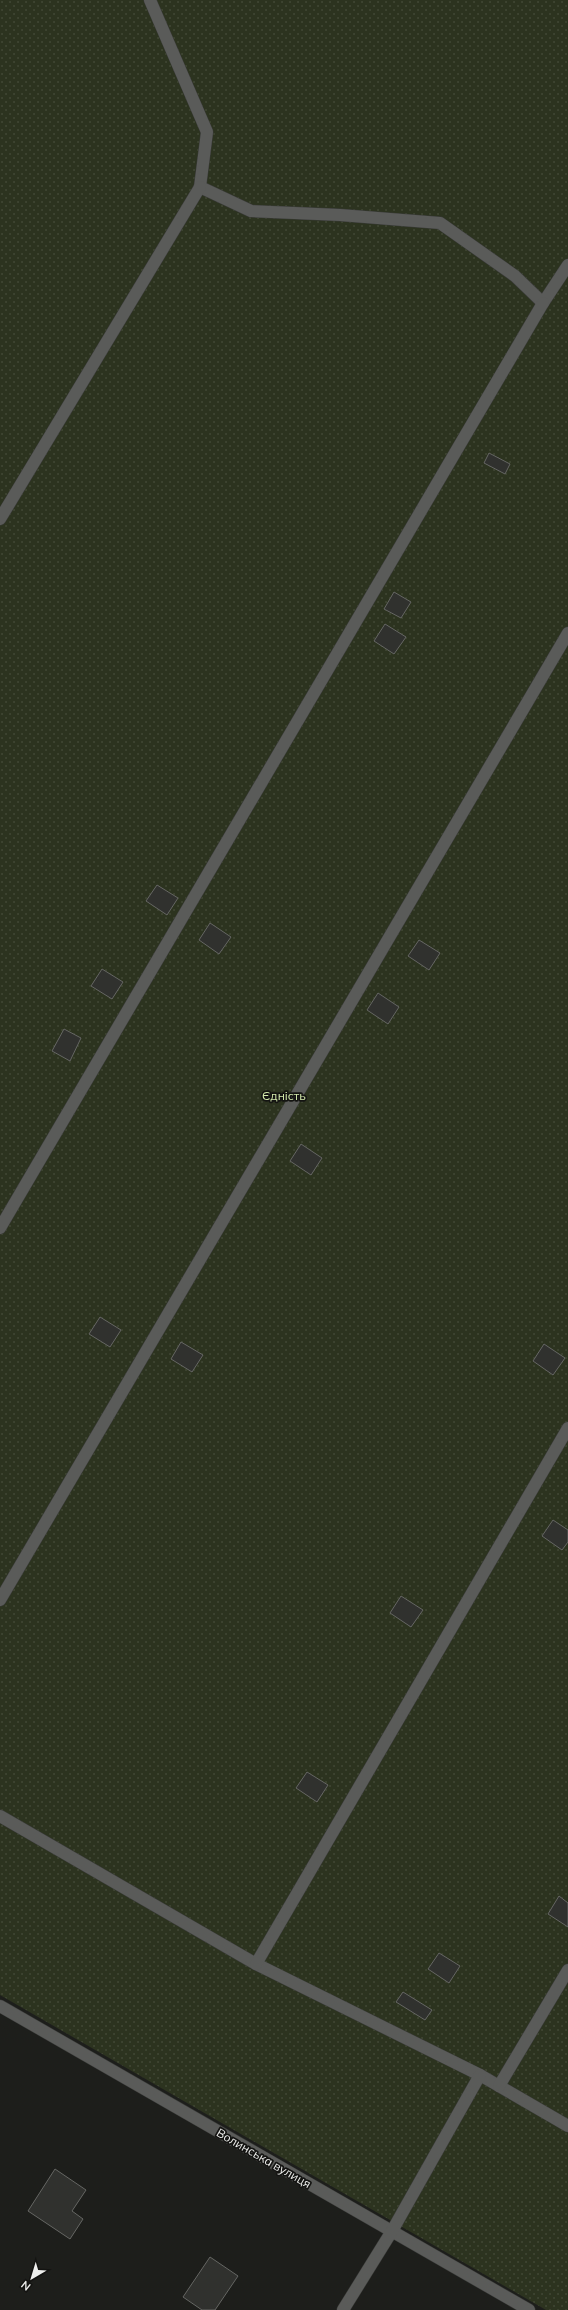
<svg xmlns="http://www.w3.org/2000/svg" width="568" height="2310" font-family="Mulish,sans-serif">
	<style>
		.grass { fill: url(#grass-dots) }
		.building { fill: #30312e; stroke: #656663 }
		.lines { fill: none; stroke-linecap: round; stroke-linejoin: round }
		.minor-casing { stroke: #3a3b39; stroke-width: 13 }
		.minor { stroke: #5a5b59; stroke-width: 12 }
		.labels { text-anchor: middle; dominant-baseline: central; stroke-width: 3.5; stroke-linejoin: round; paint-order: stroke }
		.park-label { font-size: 12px; fill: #d3e9ac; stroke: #141412 }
		.street-label { font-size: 12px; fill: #eeefed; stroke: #141412 }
	</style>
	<defs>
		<pattern id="grass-dots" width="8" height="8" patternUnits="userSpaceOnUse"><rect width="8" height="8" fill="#2c331f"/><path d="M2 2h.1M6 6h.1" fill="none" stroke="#414735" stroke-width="1.8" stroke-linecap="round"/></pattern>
	</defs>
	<rect width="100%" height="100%" fill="#1d1e1b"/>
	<polygon class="grass" points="0,0 568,0 568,2310 546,2310 0,1995"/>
	<g class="building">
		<polygon points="489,453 510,464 505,474 484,463"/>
		<polygon points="394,592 411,602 401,618 384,609"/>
		<polygon points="385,624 406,637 394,654 374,641"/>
		<polygon points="157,885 178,898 167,915 146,901"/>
		<polygon points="210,923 231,937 219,954 199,940"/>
		<polygon points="419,940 440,953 429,970 408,956"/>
		<polygon points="102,969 123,982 112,999 91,986"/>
		<polygon points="378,993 399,1007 388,1024 367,1010"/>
		<polygon points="64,1029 81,1038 70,1061 52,1051"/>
		<polygon points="301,1144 322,1158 311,1175 290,1161"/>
		<polygon points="100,1317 121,1330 110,1347 89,1334"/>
		<polygon points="181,1342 203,1355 192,1372 171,1359"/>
		<polygon points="544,1344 565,1358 553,1375 533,1361"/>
		<polygon points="553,1520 568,1530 568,1542 562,1550 542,1536"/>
		<polygon points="401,1596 423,1610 411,1627 390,1613"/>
		<polygon points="307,1772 328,1785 317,1802 296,1788"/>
		<polygon points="559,1896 568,1903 568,1927 548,1914"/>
		<polygon points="439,1953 460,1966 449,1983 428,1969"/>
		<polygon points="403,1992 432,2010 425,2020 396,2002"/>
		<polygon points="55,2169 86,2190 72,2211 83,2219 70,2239 28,2211"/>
		<polygon points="210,2257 238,2276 215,2310 202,2310 183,2297"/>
	</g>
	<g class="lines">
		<g class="minor-casing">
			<g id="minor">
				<polyline points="150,0 207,132 200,187 251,211 340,215 440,223 515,276 543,303 568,265"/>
				<polyline points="0,519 200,187"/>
				<polyline points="0,1228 543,303"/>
				<polyline points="0,1600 568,633"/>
				<polyline points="0,1816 256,1964 480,2075 568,2126"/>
				<polyline points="256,1964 568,1428"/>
				<polyline points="0,2006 529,2310"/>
				<polyline points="499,2086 568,1970"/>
				<polyline points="343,2310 392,2231 480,2075"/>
			</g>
		</g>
		<use href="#minor" class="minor"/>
	</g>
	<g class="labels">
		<g class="park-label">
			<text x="284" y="1095">Єдність</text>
		</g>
		<g class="street-label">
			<text transform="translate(264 2158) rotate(30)">Волинська вулиця</text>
		</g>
	</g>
	<g transform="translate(32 2278) rotate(218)" stroke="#141412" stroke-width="3" paint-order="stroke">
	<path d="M0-3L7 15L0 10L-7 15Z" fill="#eeefed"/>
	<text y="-6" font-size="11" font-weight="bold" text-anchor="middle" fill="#eeefed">N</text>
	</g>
</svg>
